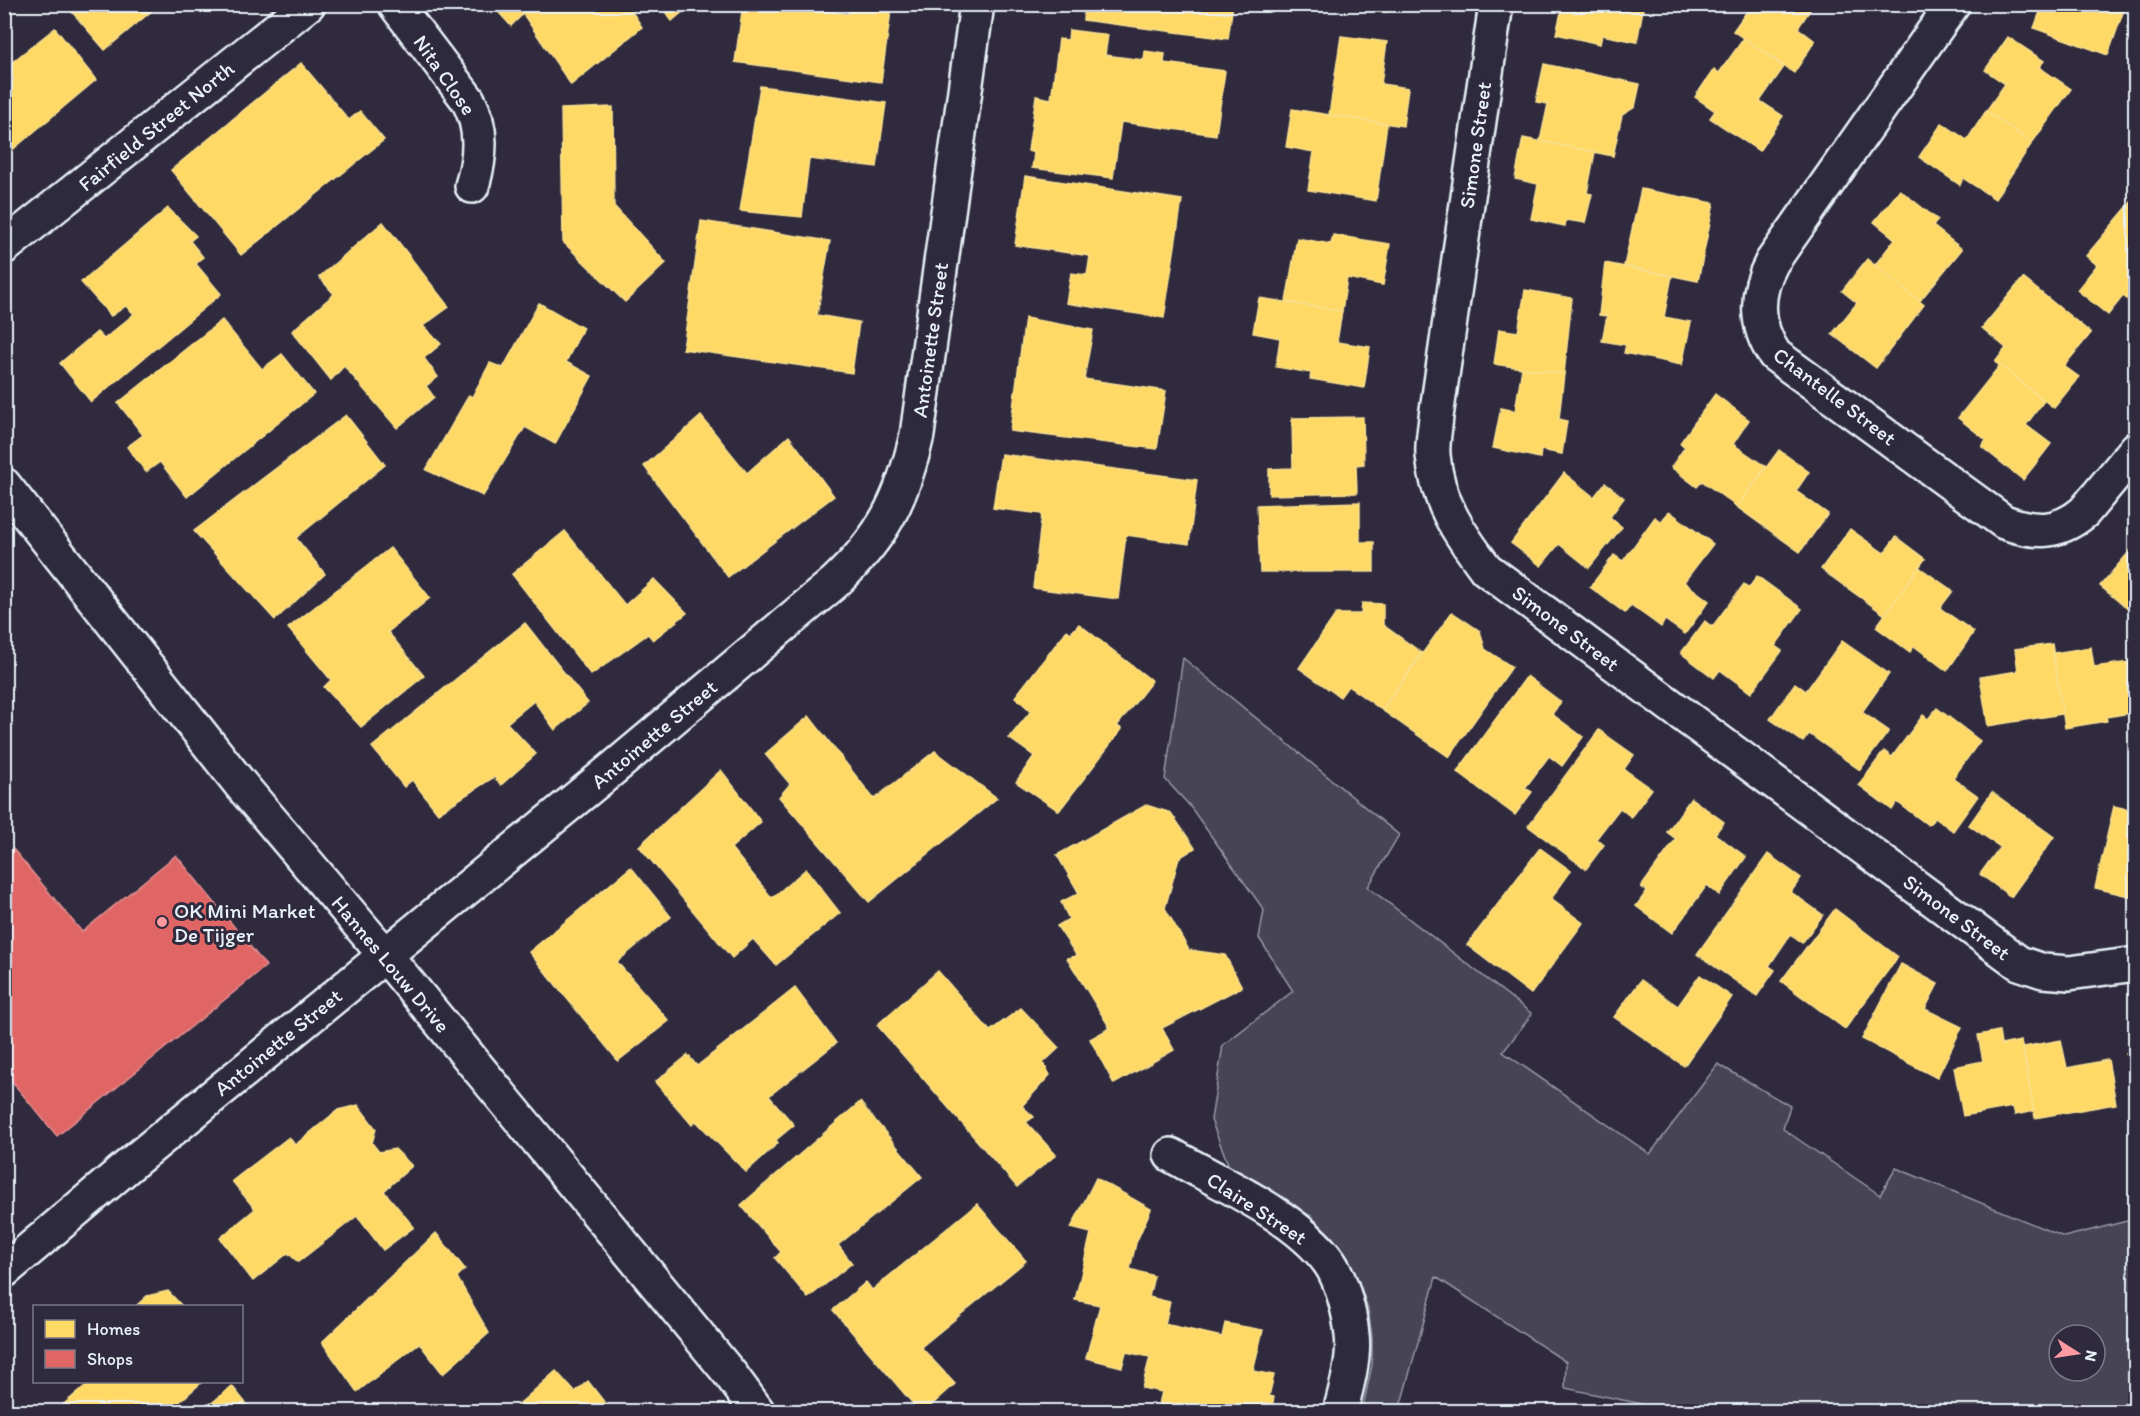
<svg xmlns="http://www.w3.org/2000/svg" width="2140" height="1416" font-family="Itim,sans-serif">
	<style>
		.green { fill: #464455; stroke: #979aa6; stroke-width: 1.5; fill-rule: evenodd }
		.homes { fill: #ffd966; stroke: #f8e092; stroke-width: 1.5 }
		.shops { fill: #e06666; stroke: #e29092; stroke-width: 1.5 }
		.lines { fill: none; stroke-linecap: round; stroke-linejoin: round }
		.minor-casing { stroke: #e8f1f8; stroke-width: 38 }
		.tertiary-casing { stroke: #e8f1f8; stroke-width: 38 }
		.minor { stroke: #2f2a3d; stroke-width: 33 }
		.tertiary { stroke: #2f2a3d; stroke-width: 33 }
		.poi-dot { fill: #ff9aa2; stroke: #2f2a3d; stroke-width: 2 }
		.labels { text-anchor: middle; dominant-baseline: central; stroke-width: 6; stroke-linejoin: round; paint-order: stroke }
		.street-label { font-size: 21px; fill: #e8f1f8; stroke: #2f2a3d }
		.poi-label { font-size: 21px; fill: #e8f1f8; stroke: #2f2a3d; text-anchor: start }
	</style>
	<rect width="100%" height="100%" fill="#2f2a3d"/>
	<filter id="ink" filterUnits="userSpaceOnUse"><feTurbulence type="fractalNoise" baseFrequency=".0167" numOctaves="2"/><feDisplacementMap in="SourceGraphic" scale="12" xChannelSelector="R" yChannelSelector="G"/><feConvolveMatrix kernelMatrix="1 2 1 2 8 2 1 2 1" color-interpolation-filters="sRGB"/></filter>
	<g filter="url(#ink)">
		<path class="green" d="M1183,658l216,177 -31,52 164,127 -29,38 147,102 68,-90 72,42 -7,23 97,66 16,-27 168,69 71,-18v192h-472l-26,-8 -72,-15 1,-26 -130,-85 -37,134h-37l10,-46v-29l-4,-27 -9,-27 -12,-25 -17,-22 -19,-19 -81,-47 -19,-49 12,-75 70,-54 -34,-53 5,-28 -75,-105 -24,-26zM2059,1335h36v36h-36z"/>
		<g class="homes">
			<polygon points="65,4 160,4 105,50"/>
			<polygon points="491,4 627,4 642,27 571,85 523,14 511,26"/>
			<polygon points="659,4 692,4 672,21"/>
			<polygon points="743,4 783,4 848,14 849,4 892,4 881,82 735,62"/>
			<polygon points="1084,4 1233,4 1228,39 1083,20"/>
			<polygon points="1343,4 1388,4 1387,12 1343,6"/>
			<polygon points="1563,4 1644,4 1637,42 1602,35 1600,44 1556,34"/>
			<polygon points="1752,4 1814,4 1798,28 1815,41 1794,73 1733,31"/>
			<polygon points="2043,4 2126,4 2108,55 2034,28"/>
			<polygon points="55,28 96,80 4,157 4,86 14,79 6,67"/>
			<polygon points="1069,30 1108,35 1105,55 1144,60 1145,51 1165,54 1164,63 1225,71 1216,135 1121,122 1113,178 1032,168 1034,153 1028,151 1036,96 1051,99 1059,39 1068,40"/>
			<polygon points="1341,36 1387,42 1381,84 1408,88 1403,126 1329,115"/>
			<polygon points="2008,37 2044,61 2039,67 2071,89 2032,143 1986,111 2005,84 1985,70"/>
			<polygon points="1744,38 1784,67 1760,101 1783,116 1759,151 1710,118 1715,111 1695,97 1714,69 1719,73"/>
			<polygon points="301,63 349,120 360,111 384,140 241,255 171,170"/>
			<polygon points="1544,64 1640,84 1635,107 1622,115 1613,156 1540,141 1548,104 1536,102"/>
			<polygon points="760,86 886,103 877,167 809,159 802,217 740,211"/>
			<polygon points="613,107 614,206 666,263 625,302 563,242 561,109"/>
			<polygon points="1292,109 1387,124 1376,201 1308,190 1314,152 1286,147"/>
			<polygon points="1986,111 2032,143 1995,199 1963,178 1960,185 1919,157 1942,123 1967,140"/>
			<polygon points="1523,138 1595,152 1587,193 1592,194 1585,223 1566,220 1565,226 1531,219 1538,184 1515,179"/>
			<polygon points="1025,176 1182,200 1164,318 1066,303 1071,273 1087,275 1090,256 1015,245"/>
			<polygon points="1641,189 1714,203 1698,281 1624,266"/>
			<polygon points="1900,190 1938,220 1933,226 1962,249 1919,302 1875,265 1895,239 1874,222"/>
			<polygon points="2136,196 2136,212 2128,206"/>
			<polygon points="2128,206 2136,212 2136,306 2123,296 2108,315 2077,290 2097,265 2086,256"/>
			<polygon points="168,208 196,236 190,241 203,257 196,264 221,294 91,402 60,363 97,332 104,339 134,314 126,306 111,316 81,282"/>
			<polygon points="701,221 830,241 817,315 859,322 852,373 683,349"/>
			<polygon points="383,222 449,307 423,326 441,344 424,358 438,377 426,386 434,397 397,428 344,366 331,380 292,331 334,294 319,277"/>
			<polygon points="1333,235 1390,244 1383,285 1347,278 1342,311 1286,302 1297,238 1331,244"/>
			<polygon points="1867,259 1924,305 1876,368 1832,334 1857,303 1842,291"/>
			<polygon points="1605,263 1672,276 1664,317 1691,322 1682,365 1624,353 1626,345 1602,341 1607,316 1599,315"/>
			<polygon points="2023,278 2091,333 2064,366 2079,377 2054,408 1995,362 2006,348 1982,328"/>
			<polygon points="1525,290 1572,298 1564,374 1494,364 1499,329 1518,332"/>
			<polygon points="1259,298 1342,311 1337,342 1370,347 1364,388 1310,379 1311,373 1276,367 1280,338 1253,333"/>
			<polygon points="539,303 583,328 566,362 592,376 555,444 525,427 483,496 426,470 469,395 472,397 490,363 503,368"/>
			<polygon points="1025,318 1093,330 1084,379 1166,391 1157,449 1010,431"/>
			<polygon points="222,320 262,369 282,354 314,394 187,497 160,462 146,472 127,447 143,435 118,403"/>
			<polygon points="2000,365 2044,401 2026,425 2051,444 2023,480 1982,447 1986,440 1958,418"/>
			<polygon points="1522,368 1564,374 1559,419 1567,421 1562,454 1541,450 1540,458 1493,448 1501,408 1515,411"/>
			<polygon points="1715,394 1749,420 1733,444 1766,467 1737,507 1702,481 1697,487 1671,467 1685,447 1680,443"/>
			<polygon points="346,415 385,465 296,538 325,574 275,620 194,531"/>
			<polygon points="701,416 747,473 789,436 834,496 728,577 644,466"/>
			<polygon points="1363,417 1364,464 1356,465 1357,493 1269,495 1269,469 1293,468 1292,418"/>
			<polygon points="1779,450 1809,472 1796,491 1828,514 1800,552 1737,507"/>
			<polygon points="1001,454 1197,480 1189,544 1126,535 1118,599 1033,588 1042,514 993,508"/>
			<polygon points="1564,473 1594,497 1605,483 1624,498 1610,517 1622,527 1589,568 1559,544 1541,566 1511,543"/>
			<polygon points="1360,502 1360,542 1374,542 1374,572 1260,572 1257,505"/>
			<polygon points="1669,511 1713,544 1684,582 1709,601 1685,634 1665,620 1661,627 1631,605 1625,613 1590,587 1614,555 1623,561 1655,517 1661,522"/>
			<polygon points="1850,529 1884,553 1896,537 1925,559 1885,615 1821,569"/>
			<polygon points="565,531 625,605 654,579 687,613 653,640 648,634 591,675 512,574"/>
			<polygon points="2136,544 2136,616 2100,586"/>
			<polygon points="390,548 430,598 388,632 424,676 361,727 324,687 331,680 288,628"/>
			<polygon points="1919,567 1953,591 1940,608 1974,632 1947,671 1914,646 1910,652 1876,627"/>
			<polygon points="1757,576 1802,609 1775,646 1782,651 1751,693 1720,670 1714,678 1681,653 1705,621 1712,627 1744,584 1749,588"/>
			<polygon points="1362,603 1383,604 1383,625 1422,653 1382,710 1348,686 1340,697 1299,668 1336,614 1361,614"/>
			<polygon points="1452,612 1480,631 1485,649 1512,667 1449,757 1382,710"/>
			<polygon points="525,623 588,703 555,730 534,701 507,723 536,754 501,785 494,777 438,813 412,780 404,787 372,747"/>
			<polygon points="1079,624 1152,681 1117,726 1122,729 1059,811 1016,782 1034,756 1009,738 1031,711 1015,697 1067,630 1071,633"/>
			<polygon points="1842,641 1889,674 1862,712 1889,731 1860,770 1809,734 1803,742 1770,719 1795,683 1806,691"/>
			<polygon points="2052,644 2063,714 1988,726 1980,677 2018,671 2015,649"/>
			<polygon points="2091,647 2094,667 2136,661 2136,712 2106,717 2107,721 2065,728 2053,653"/>
			<polygon points="1527,676 1561,702 1552,714 1583,737 1562,766 1549,756 1525,788 1532,792 1515,815 1457,772"/>
			<polygon points="1937,708 1980,741 1953,778 1978,796 1953,831 1935,818 1928,825 1897,802 1892,810 1859,785 1884,751 1892,757 1923,715 1928,719"/>
			<polygon points="809,716 874,799 935,751 997,798 869,902 779,797 790,784 765,754"/>
			<polygon points="1599,730 1634,755 1624,769 1652,789 1631,817 1620,808 1596,839 1604,845 1586,869 1528,826"/>
			<polygon points="721,770 761,822 731,848 772,898 806,869 840,913 776,965 753,939 732,958 639,846"/>
			<polygon points="1992,792 2054,837 2011,897 1980,874 2000,847 1969,825"/>
			<polygon points="1691,798 1724,822 1715,834 1746,857 1719,895 1707,885 1672,933 1636,906 1647,891 1641,887 1676,839 1667,832"/>
			<polygon points="1146,805 1171,813 1195,848 1179,858 1165,908 1189,950 1225,955 1242,987 1162,1028 1174,1050 1114,1084 1090,1039 1110,1028 1067,958 1077,956 1057,926 1069,919 1061,902 1079,893 1057,855"/>
			<polygon points="2114,806 2136,811 2136,884 2133,897 2095,888"/>
			<polygon points="1540,848 1571,871 1551,899 1583,923 1531,994 1467,945"/>
			<polygon points="1768,854 1801,878 1791,892 1823,915 1802,943 1790,935 1769,966 1775,970 1757,996 1697,954"/>
			<polygon points="631,867 671,917 617,962 669,1021 618,1061 529,952"/>
			<polygon points="1835,909 1898,957 1845,1029 1781,981"/>
			<polygon points="1901,964 1938,984 1925,1009 1962,1027 1937,1078 1862,1039"/>
			<polygon points="938,971 990,1031 1021,1008 1059,1048 1043,1063 1050,1075 1022,1106 1034,1117 1026,1122 1056,1155 1017,1187 877,1025"/>
			<polygon points="1700,975 1732,997 1684,1066 1614,1017 1641,980 1678,1006"/>
			<polygon points="795,988 836,1043 769,1096 794,1125 776,1140 778,1143 746,1172 696,1121 692,1125 655,1082 688,1055 697,1066"/>
			<polygon points="1999,1031 2001,1045 2021,1041 2034,1111 2015,1115 2013,1107 1963,1116 1954,1067 1983,1061 1978,1035"/>
			<polygon points="2061,1040 2067,1068 2108,1060 2116,1104 2035,1118 2023,1047"/>
			<polygon points="2136,1051 2136,1104 2134,1104 2126,1053"/>
			<polygon points="860,1102 922,1177 838,1245 852,1263 808,1298 775,1258 781,1252 741,1205"/>
			<polygon points="358,1105 376,1129 372,1143 379,1152 395,1149 412,1166 384,1191 414,1227 383,1250 357,1216 298,1262 288,1253 253,1281 220,1238 255,1209 232,1181 289,1137 295,1145 338,1110"/>
			<polygon points="1096,1178 1151,1209 1136,1243 1130,1269 1154,1276 1149,1297 1170,1302 1165,1324 1222,1337 1225,1323 1263,1330 1253,1371 1274,1375 1269,1396 1274,1397 1271,1412 1157,1412 1162,1392 1142,1388 1150,1357 1126,1352 1122,1367 1086,1358 1100,1305 1075,1300 1091,1233 1071,1228"/>
			<polygon points="977,1204 1026,1261 921,1347 955,1384 924,1412 920,1412 833,1310 866,1282 872,1290"/>
			<polygon points="436,1233 465,1269 457,1277 489,1333 443,1374 419,1343 357,1392 322,1342"/>
			<polygon points="168,1291 182,1306 136,1306 147,1296"/>
			<polygon points="556,1371 575,1392 588,1381 612,1412 510,1412"/>
			<polygon points="90,1382 202,1382 168,1412 61,1412 58,1409"/>
			<polygon points="232,1386 253,1412 201,1412"/>
		</g>
		<polygon class="shops" points="13,849 82,932 176,855 266,966 57,1136 4,1072 4,856"/>
		<g class="lines">
			<g class="minor-casing">
				<g id="minor">
					<path d="M395,4l73,96c15,28 13,56 4,86"/>
					<path d="M1496,4l-60,413c-1,12 -4,26 -3,38 4,47 26,78 53,114l533,394 24,8 26,2 67,-9"/>
					<path d="M1953,4l-181,258c-17,31 -17,64 3,93l229,167c31,11 54,12 80,-10l52,-63"/>
					<polyline points="4,247 308,4"/>
					<path d="M1171,1155c49,28 125,61 158,107 13,18 21,52 23,73 3,22 -6,55 -12,77"/>
					<path d="M4,1271l130,-110 482,-395 218,-183c49,-46 68,-83 83,-148l60,-431"/>
				</g>
			</g>
			<g class="tertiary-casing">
				<polyline id="tertiary" points="4,485 241,785 385,955 731,1375 758,1412"/>
			</g>
			<use href="#minor" class="minor"/>
			<use href="#tertiary" class="tertiary"/>
		</g>
	</g>
	<circle class="poi-dot" cx="162" cy="922" r="6"/>
	<g class="labels">
		<g class="street-label">
			<text transform="translate(445 75) rotate(55)">Nita Close</text>
			<text transform="translate(156 126) rotate(-39)">Fairfield Street North</text>
			<text transform="translate(1475 145) rotate(-82)">Simone Street</text>
			<text transform="translate(930 340) rotate(-82)">Antoinette Street</text>
			<text transform="translate(1835 396) rotate(37)">Chantelle Street</text>
			<text transform="translate(1566 628) rotate(37)">Simone Street</text>
			<text transform="translate(654 734) rotate(-40)">Antoinette Street</text>
			<text transform="translate(1957 917) rotate(37)">Simone Street</text>
			<text transform="translate(391 964) rotate(50)">Hannes Louw Drive</text>
			<text transform="translate(278 1042) rotate(-39)">Antoinette Street</text>
			<text transform="translate(1257 1208) rotate(33)">Claire Street</text>
		</g>
		<g class="poi-label">
			<text x="174" y="910">OK Mini Market<tspan x="174" dy="24">De Tijger</tspan></text>
		</g>
	</g>
	<rect width="2140" height="1416" fill="none" stroke="#2f2a3d" stroke-width="24"/>
	<rect x="12" y="12" width="2116" height="1392" fill="none" stroke="#e8f1f8" stroke-width="2" filter="url(#ink)"/>
	<rect x="33" y="1305" width="210" height="78" fill="#2f2a3d" stroke="#797a88" stroke-width="1.5"/>
	<rect x="45" y="1320" width="30" height="18" fill="#ffd966" stroke="#797a88" stroke-width="1.5"/>
	<text x="87" y="1335" font-size="18" fill="#e8f1f8">Homes</text>
	<rect x="45" y="1350" width="30" height="18" fill="#e06666" stroke="#797a88" stroke-width="1.5"/>
	<text x="87" y="1365" font-size="18" fill="#e8f1f8">Shops</text>
	<g transform="translate(2077 1353) rotate(102)"><circle r="28" fill="#2f2a3d" stroke="#797a88" stroke-width="1.5"/>
	<path d="M0-4.5L10 22L0 15L-10 22Z" fill="#ff9aa2"/>
	<text y="-9" font-size="16" font-weight="bold" text-anchor="middle" fill="#e8f1f8">N</text>
	</g>
</svg>
